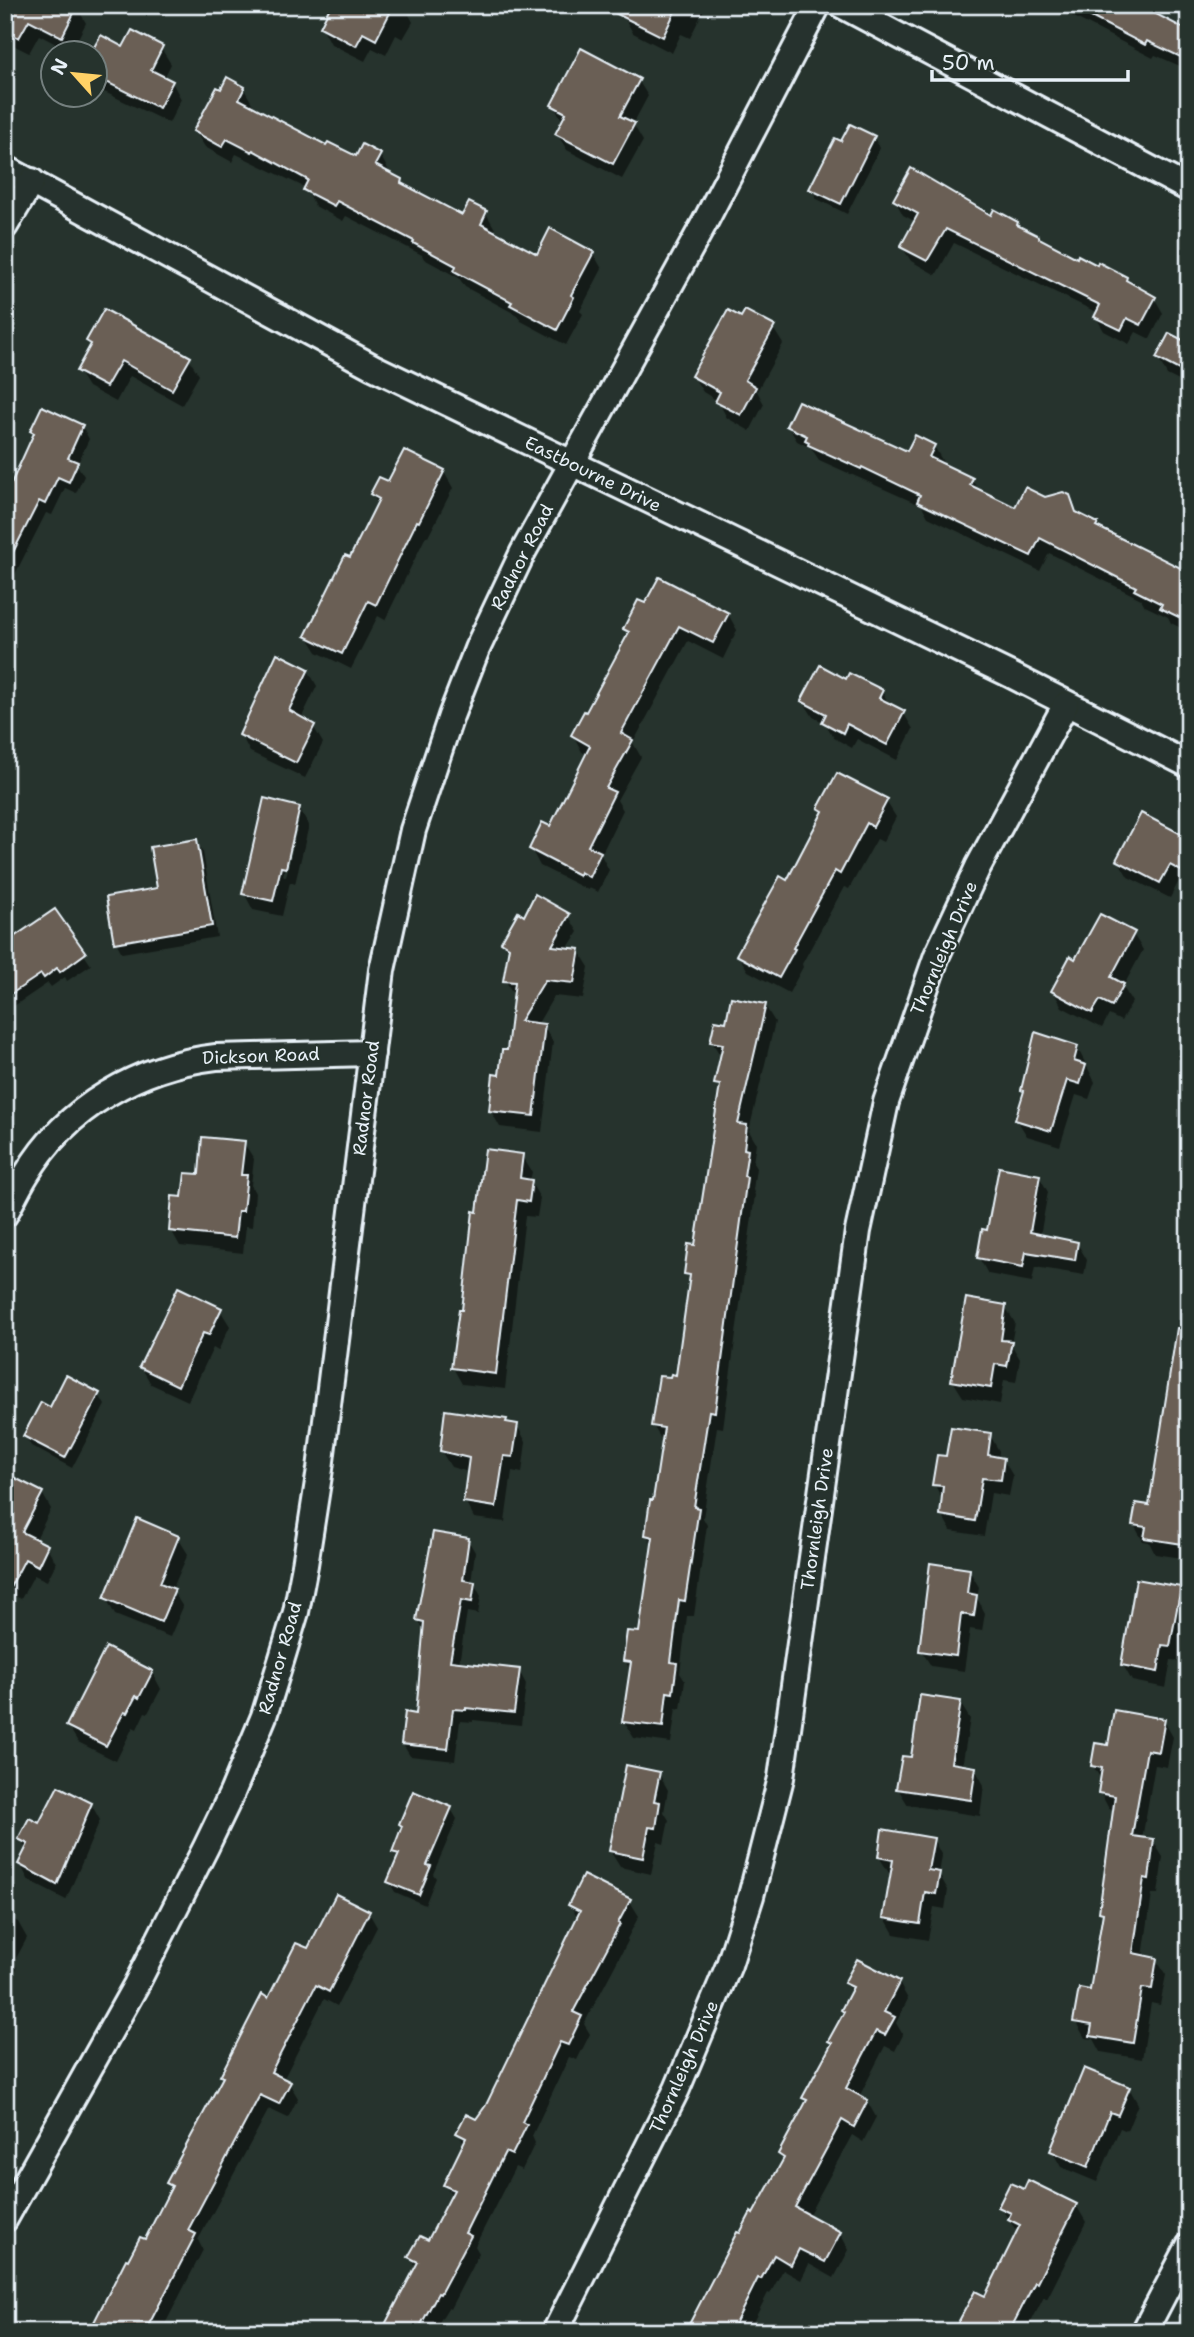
<svg xmlns="http://www.w3.org/2000/svg" width="1194" height="2337" font-family="'Shantell Sans',sans-serif">
	<style>
		.shadow { fill: #0007; fill-rule: evenodd }
		.building { fill: #6a5f55; stroke: #e8f1f8; stroke-width: 2 }
		.lines { fill: none; stroke-linecap: round; stroke-linejoin: round }
		.street-casing { stroke: #e8f1f8; stroke-width: 30 }
		.street { stroke: #26332d; stroke-width: 24 }
		.labels { text-anchor: middle; dominant-baseline: central; stroke-width: 5; stroke-linejoin: round; paint-order: stroke }
		.street-label { font-size: 18px; fill: #e8f1f8; stroke: #26332d }
	</style>
	<rect width="100%" height="100%" fill="#26332d"/>
	<filter id="ink" filterUnits="userSpaceOnUse"><feTurbulence type="fractalNoise" baseFrequency=".0143" numOctaves="2"/><feDisplacementMap in="SourceGraphic" scale="14" xChannelSelector="R" yChannelSelector="G"/><feConvolveMatrix kernelMatrix="1 2 1 2 8 2 1 2 1" color-interpolation-filters="sRGB"/></filter>
	<g filter="url(#ink)">
		<g class="shadow">
			<polygon points="5,5 77,7 86,23 71,52 39,35 29,53 5,41"/>
			<polygon points="333,5 404,5 413,22 403,39 396,35 386,55 372,48 365,61 331,44 322,27"/>
			<polygon points="629,5 706,5 690,38 681,34 672,53 633,33 624,17"/>
			<polygon points="1042,5 1151,5 1157,17 1185,31 1189,25 1189,70 1155,55 1153,58 1070,15 1058,10 1057,13"/>
			<polygon points="101,38 124,49 161,48 171,64 164,78 172,82 181,99 169,123 94,87 94,52"/>
			<polygon points="638,80 648,96 633,124 643,141 622,179 567,150 557,134 563,121 553,105"/>
			<polygon points="244,89 253,105 252,107 327,147 357,159 380,155 389,171 388,174 401,181 405,187 463,217 486,213 495,229 493,233 538,256 593,253 602,269 580,311 583,314 566,345 521,321 517,315 465,287 459,278 424,259 422,255 346,216 343,221 315,206 306,188 236,154 232,162 205,147 195,131"/>
			<polygon points="874,138 880,148 847,214 817,199 811,188"/>
			<polygon points="895,200 1017,223 1020,228 1078,260 1126,278 1129,283 1155,299 1163,313 1150,339 1136,332 1129,344 1104,331 1096,317 1098,313 954,243 936,275 911,261 902,247 916,222 903,215"/>
			<polygon points="742,320 773,328 783,344 757,391 764,404 750,431 727,418 718,401 703,392 693,376"/>
			<polygon points="88,341 189,359 199,375 182,405 130,376 116,402 88,387 78,371 92,347"/>
			<polygon points="1189,345 1189,386 1167,375 1158,358"/>
			<polygon points="82,426 89,439 77,465 84,476 76,493 65,488 52,515 46,513 5,594 5,501 35,436 32,431"/>
			<polygon points="788,426 908,454 934,446 943,462 941,465 972,480 979,491 1015,510 1045,499 1069,497 1079,516 1097,524 1100,530 1189,574 1189,632 1171,623 1168,617 1145,606 1141,599 1049,553 1040,571 928,517 922,506 819,460 811,448 797,441"/>
			<polygon points="444,472 453,488 428,537 426,536 385,620 378,616 351,669 317,652 307,636 351,559 378,505 372,494 389,484"/>
			<polygon points="646,606 728,614 737,630 723,659 688,641 633,743 641,757 617,800 623,810 601,855 609,870 598,892 589,888 588,890 540,866 531,849 551,828 588,755 582,752 573,735 587,714 629,636 625,629"/>
			<polygon points="308,670 317,686 301,719 313,726 323,743 305,778 250,752 241,735"/>
			<polygon points="847,681 882,691 890,706 903,712 913,729 897,760 857,739 852,748 834,738 825,723 813,717 803,701"/>
			<polygon points="886,801 896,817 883,842 877,839 849,889 844,887 802,964 803,967 789,993 748,971 738,955 788,882 824,814 820,808"/>
			<path d="M299,808l10,17 -14,59 -5,-2 -8,34 -29,-6 -9,-17zM296,819h3l-13,58 -3,-1z"/>
			<polygon points="1189,840 1189,886 1179,881 1170,898 1128,877 1118,860"/>
			<polygon points="196,841 203,852 217,937 122,953 116,942"/>
			<polygon points="55,911 91,965 67,981 65,977 51,987 48,983 14,1006 5,993"/>
			<polygon points="568,915 578,932 567,949 579,951 589,967 583,999 554,996 537,1025 544,1026 553,1042 542,1132 500,1127 491,1111 508,1052 515,997 505,980 510,954 503,942 524,918"/>
			<polygon points="1133,934 1143,950 1123,987 1132,1002 1121,1021 1109,1015 1102,1028 1062,1007 1053,991 1076,961"/>
			<polygon points="765,1006 775,1022 749,1131 756,1143 753,1163 756,1168 753,1190 755,1195 723,1428 717,1427 703,1518 707,1525 694,1616 687,1616 680,1673 685,1681 681,1709 676,1708 671,1743 634,1738 624,1722 631,1671 625,1661 640,1634 653,1547 647,1535 654,1502 663,1442 653,1426 678,1377 691,1283 686,1273 697,1247 721,1091 716,1083 722,1058 712,1042 728,1024"/>
			<polygon points="1077,1047 1095,1082 1089,1099 1076,1095 1060,1146 1027,1136 1017,1120 1025,1094 1022,1089"/>
			<polygon points="244,1143 254,1159 251,1185 255,1193 252,1227 246,1226 243,1253 180,1246 171,1230 184,1199 200,1176"/>
			<polygon points="522,1156 532,1172 530,1181 540,1198 537,1217 525,1216 505,1389 462,1384 453,1368 478,1214"/>
			<polygon points="1039,1176 1048,1192 1040,1236 1077,1243 1087,1260 1084,1275 1035,1267 1032,1282 988,1274 979,1258 989,1232"/>
			<polygon points="1005,1306 1015,1323 1011,1344 1020,1359 1016,1382 1004,1380 1000,1404 963,1397 953,1381"/>
			<polygon points="220,1310 230,1326 218,1351 213,1348 188,1401 151,1384 141,1367"/>
			<polygon points="1180,1323 1189,1324 1189,1559 1155,1554 1149,1542 1143,1541 1134,1525 1151,1507"/>
			<polygon points="99,1395 105,1405 72,1468 31,1446 25,1436 50,1409"/>
			<polygon points="506,1420 508,1424 517,1425 526,1442 522,1473 512,1471 505,1522 474,1518 465,1501 469,1472 451,1467 441,1451"/>
			<polygon points="990,1435 999,1451 998,1459 1003,1459 1013,1476 1009,1496 991,1493 984,1536 951,1531 942,1515 943,1500 934,1484 948,1458"/>
			<polygon points="5,1482 42,1493 51,1509 35,1541 47,1547 56,1563 47,1581 34,1575 21,1599 5,1591"/>
			<polygon points="178,1538 188,1554 172,1590 183,1607 170,1637 115,1615 106,1598"/>
			<polygon points="468,1540 475,1552 471,1583 474,1583 481,1596 478,1614 467,1612 459,1664 519,1671 526,1684 521,1725 473,1720 473,1722 460,1721 455,1761 410,1756 402,1743 417,1716 425,1632 418,1620"/>
			<polygon points="969,1570 979,1587 977,1598 985,1613 982,1631 970,1629 964,1671 931,1666 921,1650"/>
			<polygon points="1180,1588 1189,1604 1189,1608 1179,1661 1171,1660 1166,1688 1132,1681 1123,1665"/>
			<polygon points="152,1672 161,1689 148,1713 145,1712 137,1729 133,1727 116,1761 78,1742 68,1726"/>
			<polygon points="960,1703 970,1719 962,1767 975,1769 984,1785 980,1816 908,1805 898,1789 912,1759"/>
			<polygon points="1164,1721 1173,1737 1167,1767 1155,1765 1142,1839 1153,1841 1163,1857 1158,1894 1152,1894 1143,1957 1156,1959 1166,1975 1160,2005 1151,2003 1142,2059 1101,2052 1094,2039 1085,2038 1075,2021 1092,1992 1104,1917 1101,1912 1115,1810 1109,1809 1100,1792 1102,1781 1093,1766 1109,1747"/>
			<polygon points="659,1774 668,1790 664,1812 669,1820 664,1844 658,1842 651,1874 620,1867 610,1851"/>
			<polygon points="91,1804 100,1820 66,1900 29,1881 20,1864 27,1851 20,1839 39,1826"/>
			<polygon points="451,1809 457,1819 433,1874 436,1878 425,1905 395,1892 389,1882 398,1860 394,1852 403,1829 401,1824"/>
			<polygon points="933,1839 942,1856 939,1874 948,1890 945,1909 934,1907 928,1940 894,1934 885,1918 893,1874 889,1873 879,1857"/>
			<polygon points="629,1900 639,1916 627,1939 628,1941 584,2024 590,2034 577,2060 569,2057 532,2136 535,2143 522,2170 515,2167 475,2246 479,2253 450,2309 448,2308 433,2332 381,2332 417,2268 410,2257 429,2243 452,2197 445,2185 465,2145 458,2133 477,2121 487,2106 578,1919 570,1905"/>
			<polygon points="369,1913 377,1927 337,2006 324,1999 283,2080 289,2083 298,2098 288,2118 269,2109 198,2240 203,2250 161,2332 89,2332 127,2261 146,2242 172,2190 168,2183 224,2079 222,2076 269,2000 309,1951"/>
			<polygon points="5,1915 18,1922 27,1938 14,1962 17,1968 5,1991"/>
			<polygon points="846,1983 899,1983 908,1999 896,2023 903,2035 895,2051 885,2046 859,2097 867,2101 876,2117 863,2142 852,2135 808,2216 840,2233 849,2250 834,2278 809,2264 801,2280 783,2270 770,2294 768,2293 748,2332 690,2332 740,2236 784,2161 780,2154 807,2103 804,2098 832,2045 830,2041 845,2014 843,2010 852,1992"/>
			<polygon points="1129,2088 1138,2104 1127,2131 1120,2128 1097,2182 1061,2167 1052,2151"/>
			<polygon points="1076,2205 1086,2222 1047,2299 1044,2297 1026,2332 955,2332 986,2298 1018,2233 1000,2207"/>
		</g>
		<g class="building">
			<polygon points="5,5 78,5 62,37 29,20 19,38 5,30"/>
			<polygon points="331,5 394,5 376,40 363,33 356,46 320,27"/>
			<polygon points="599,5 678,5 663,37"/>
			<polygon points="1068,5 1139,5 1189,31 1189,61 1147,41 1145,45"/>
			<polygon points="132,30 163,46 151,70 173,81 159,108 94,76 94,47 101,35 123,47"/>
			<polygon points="581,48 640,79 620,116 635,123 613,164 555,134 566,113 551,105"/>
			<polygon points="227,77 245,87 239,99 326,145 328,142 356,156 362,144 381,154 375,165 402,179 401,183 462,215 469,202 487,211 481,224 537,254 550,228 594,252 571,295 574,297 557,330 510,305 512,302 454,271 456,266 413,243 414,241 337,201 334,206 303,190 308,180 253,150 252,152 227,139 222,147 193,131 217,87 221,89"/>
			<polygon points="850,124 875,136 841,204 809,189 835,138 841,141"/>
			<polygon points="911,168 991,215 994,209 1018,222 1017,225 1039,236 1039,238 1077,258 1078,255 1097,265 1098,262 1127,277 1126,280 1156,297 1141,325 1127,318 1121,330 1094,317 1100,305 946,229 927,261 900,247 918,214 893,200"/>
			<polygon points="104,309 191,357 172,390 121,361 106,387 76,371 91,344 86,341"/>
			<polygon points="728,310 741,317 745,310 775,326 745,380 756,387 741,415 715,402 720,392 691,376"/>
			<polygon points="1169,333 1189,343 1189,375 1156,358"/>
			<polygon points="798,401 907,451 915,435 935,445 929,457 973,478 970,485 1015,507 1025,487 1045,497 1063,492 1070,495 1076,512 1098,523 1096,526 1189,572 1189,622 1160,608 1162,604 1134,590 1136,587 1040,538 1031,556 917,502 920,495 862,467 861,469 808,445 809,442 805,440 807,436 786,426"/>
			<polygon points="42,406 83,425 68,458 78,462 69,482 58,477 45,504 39,501 5,568 5,497 34,433 30,431"/>
			<polygon points="404,450 445,470 419,522 417,521 376,605 368,601 342,654 305,636 345,555 350,557 379,499 370,494 379,477 388,481"/>
			<polygon points="659,577 729,613 713,643 679,626 621,733 633,740 606,788 615,792 588,846 601,852 589,877 580,872 579,875 529,849 542,822 550,826 590,746 571,735 584,711 586,712 629,632 623,629 638,600 645,603"/>
			<polygon points="277,653 309,669 289,710 315,725 296,763 239,735"/>
			<polygon points="820,665 846,679 849,673 883,690 879,698 905,711 887,745 847,724 843,733 822,722 826,714 801,701"/>
			<polygon points="837,773 888,799 873,827 867,823 840,874 835,871 793,948 795,949 779,978 736,955 780,876 787,880 823,811 818,808"/>
			<polygon points="264,798 300,807 286,868 281,867 273,901 242,894"/>
			<polygon points="1141,813 1189,838 1189,875 1170,865 1160,883 1116,860"/>
			<polygon points="197,839 212,926 114,943 106,897 157,888 150,847"/>
			<polygon points="535,894 570,914 552,946 580,949 574,983 545,980 520,1021 545,1024 534,1116 489,1111 493,1074 499,1075 502,1050 507,1050 515,982 503,981 509,947 501,942 518,912 524,916"/>
			<polygon points="55,909 86,953 60,972 57,968 44,978 41,974 5,998 5,943"/>
			<polygon points="1100,914 1135,932 1111,977 1124,984 1112,1006 1100,1000 1092,1013 1051,991 1070,956 1075,959"/>
			<polygon points="731,997 766,1004 738,1124 747,1125 744,1149 748,1150 744,1176 747,1177 715,1412 709,1411 694,1507 699,1508 685,1601 679,1600 671,1662 677,1663 673,1693 667,1692 663,1727 622,1722 631,1662 623,1661 627,1631 639,1632 653,1537 645,1535 650,1500 653,1500 664,1428 651,1426 659,1376 670,1377 671,1374 676,1375 690,1275 684,1274 688,1244 695,1245 720,1085 714,1084 723,1044 710,1042 715,1020 726,1022"/>
			<polygon points="1035,1032 1078,1046 1074,1061 1086,1065 1080,1084 1067,1080 1051,1131 1015,1120 1024,1091 1021,1090"/>
			<polygon points="202,1137 245,1141 241,1175 247,1175 243,1211 238,1211 235,1238 169,1231 172,1196 182,1197 185,1173 199,1174"/>
			<polygon points="485,1149 523,1154 520,1178 532,1180 529,1202 517,1200 496,1374 451,1368 459,1310 462,1310 473,1211 477,1212"/>
			<polygon points="999,1167 1040,1175 1030,1232 1078,1242 1075,1260 1026,1252 1023,1267 977,1258 982,1229 987,1230"/>
			<polygon points="178,1287 222,1308 209,1335 203,1333 178,1386 139,1367"/>
			<polygon points="966,1298 1006,1305 1001,1340 1012,1341 1007,1366 995,1364 991,1388 951,1381"/>
			<polygon points="1177,1328 1189,1329 1189,1545 1144,1538 1146,1527 1132,1525 1136,1503 1149,1505"/>
			<polygon points="66,1375 100,1393 65,1458 23,1436 41,1402 50,1407"/>
			<polygon points="445,1410 507,1419 506,1422 518,1424 513,1457 504,1456 496,1507 463,1502 469,1458 440,1451"/>
			<polygon points="951,1427 991,1433 988,1455 1004,1458 1001,1480 982,1478 975,1521 940,1515 943,1486 932,1485 937,1455 946,1456"/>
			<polygon points="5,1473 43,1492 22,1532 48,1545 38,1566 25,1559 5,1597"/>
			<polygon points="137,1518 179,1536 160,1583 175,1589 161,1622 104,1598"/>
			<polygon points="433,1532 469,1538 463,1580 475,1582 472,1602 461,1600 450,1661 520,1669 514,1713 466,1708 466,1710 453,1709 448,1749 401,1744 405,1712 416,1714 424,1622 416,1620"/>
			<polygon points="930,1563 970,1569 967,1593 977,1595 974,1616 961,1614 956,1656 919,1651"/>
			<polygon points="1136,1579 1181,1587 1170,1646 1162,1645 1158,1672 1121,1665"/>
			<polygon points="106,1647 153,1671 139,1698 136,1696 127,1713 124,1712 106,1746 66,1726"/>
			<polygon points="920,1695 961,1701 951,1763 976,1767 971,1800 896,1789 902,1756 911,1757"/>
			<polygon points="1114,1710 1165,1719 1159,1752 1147,1750 1132,1836 1154,1839 1149,1879 1144,1878 1133,1953 1157,1958 1152,1989 1142,1988 1133,2043 1090,2036 1092,2025 1073,2022 1079,1988 1090,1990 1103,1913 1099,1912 1115,1796 1098,1793 1102,1768 1091,1766 1095,1743 1108,1745"/>
			<polygon points="626,1765 660,1772 654,1801 660,1802 656,1828 649,1827 643,1858 609,1851"/>
			<polygon points="58,1786 92,1803 57,1885 18,1864 28,1844 18,1839 29,1818 39,1823"/>
			<polygon points="413,1791 452,1807 427,1865 431,1866 419,1895 387,1882 399,1854 392,1852 402,1826 399,1824"/>
			<polygon points="882,1829 934,1838 928,1870 940,1872 936,1894 925,1892 920,1924 883,1918 893,1860 878,1857"/>
			<polygon points="583,1875 631,1899 618,1923 620,1924 573,2012 582,2016 568,2045 560,2042 522,2122 527,2125 512,2155 505,2152 465,2233 471,2236 440,2294 438,2293 417,2332 381,2332 418,2262 408,2257 420,2236 428,2240 454,2190 443,2185 466,2138 456,2133 466,2114 476,2119 486,2105 580,1911 568,1905"/>
			<polygon points="336,1894 370,1911 329,1992 316,1985 271,2072 291,2082 279,2104 260,2095 188,2230 196,2234 145,2332 89,2332 126,2259 128,2260 140,2237 145,2239 172,2186 166,2183 223,2077 220,2076 262,1994 268,1998 296,1943 308,1948"/>
			<polygon points="857,1959 900,1981 884,2012 895,2017 885,2035 876,2031 846,2088 868,2100 854,2127 842,2120 795,2207 841,2232 825,2262 799,2249 791,2265 774,2255 761,2279 758,2278 731,2332 685,2332 737,2232 740,2233 751,2212 753,2214 784,2158 778,2154 807,2100 802,2098 832,2043 828,2041 844,2012 841,2010 853,1987 844,1983"/>
			<polygon points="1084,2068 1130,2087 1118,2115 1110,2112 1088,2167 1050,2151"/>
			<polygon points="1028,2180 1077,2204 1037,2283 1035,2282 1009,2332 953,2332 975,2291 985,2296 1020,2225 1008,2219 1011,2213 998,2207 1010,2183 1024,2189"/>
		</g>
		<g class="lines">
			<g class="street-casing">
				<g id="street">
					<polyline points="841,5 1189,189"/>
					<polyline points="5,168 373,367 1009,674 1189,765"/>
					<polyline points="5,226 32,181"/>
					<path d="M5,1214c7,-13 13,-26 21,-39 40,-68 113,-109 190,-118l156,-4"/>
					<polyline points="5,2219 136,1985 206,1847 232,1793 264,1716 282,1658 296,1612 305,1565 320,1469 382,970 413,830 451,716 477,649 523,552 705,222 818,5"/>
					<polyline points="555,2332 677,2089 729,1965 751,1896 781,1778 858,1231 886,1102 937,955 978,867 1066,704"/>
					<polyline points="1144,2332 1189,2246"/>
				</g>
			</g>
			<use href="#street" class="street"/>
		</g>
	</g>
	<g class="labels">
		<g class="street-label">
			<text transform="translate(593 474) rotate(26)">Eastbourne Drive</text>
			<text transform="translate(522 557) rotate(-63)">Radnor Road</text>
			<text transform="translate(944 948) rotate(-67)">Thornleigh Drive</text>
			<text transform="translate(261 1056) rotate(-2)">Dickson Road</text>
			<text transform="translate(366 1098) rotate(-83)">Radnor Road</text>
			<text transform="translate(817 1519) rotate(-82)">Thornleigh Drive</text>
			<text transform="translate(280 1658) rotate(-74)">Radnor Road</text>
			<text transform="translate(684 2067) rotate(-66)">Thornleigh Drive</text>
		</g>
	</g>
	<rect width="1194" height="2337" fill="none" stroke="#26332d" stroke-width="28"/>
	<rect x="14" y="14" width="1166" height="2309" fill="none" stroke="#e8f1f8" stroke-width="2.5" filter="url(#ink)"/>
	<g transform="translate(74 74) rotate(297)"><circle r="33" fill="#26332d" stroke="#747f7e" stroke-width="2"/>
	<path d="M0-5L12 26L0 18L-12 26Z" fill="#ffd166"/>
	<text y="-10" font-size="19" font-weight="bold" text-anchor="middle" fill="#e8f1f8">N</text>
	</g>
	<path d="M932 70v10h196v-10" fill="none" stroke="#e8f1f8" stroke-width="3.5"/>
	<text x="942" y="70" font-size="21" fill="#e8f1f8" stroke="#26332d" stroke-width="5" paint-order="stroke">50 m</text>
</svg>
